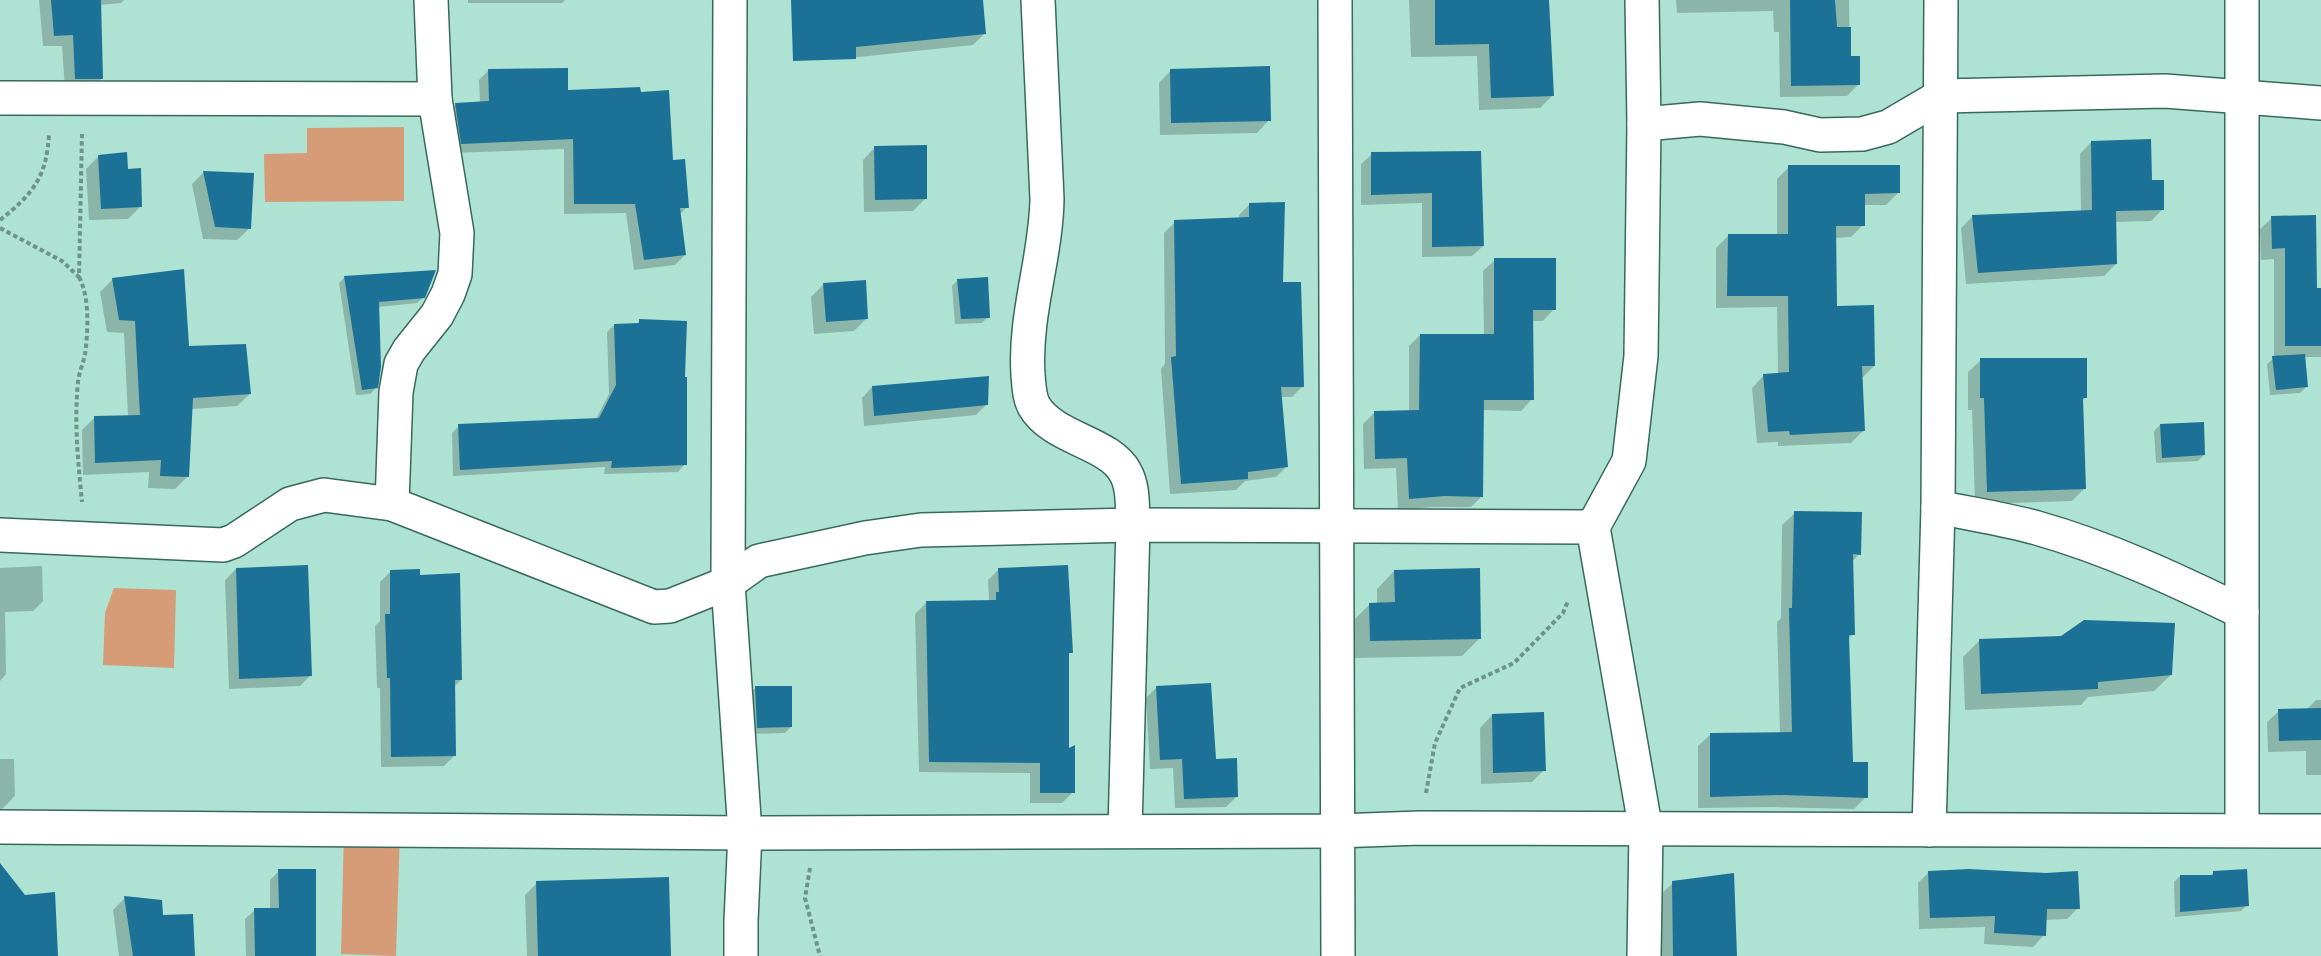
<svg xmlns="http://www.w3.org/2000/svg" width="2321" height="956" font-family="'Sofia Sans Condensed',sans-serif">
	<style>
		.green { fill: #d59c77 }
		.shadow { fill: #0003 }
		.building { fill: #1c7197 }
		.lines { fill: none; stroke-linecap: round; stroke-linejoin: round }
		.minor-casing { stroke: #386a5c; stroke-width: 36 }
		.path { stroke: #6c9488; stroke-width: 4; stroke-dasharray: 4.5 3; stroke-linecap: butt }
		.minor { stroke: #fff; stroke-width: 33 }
	</style>
	<rect width="100%" height="100%" fill="#aee3d3"/>
	<g class="green">
		<polygon points="404,127 404,201 265,202 264,154 307,153 307,128"/>
		<polygon points="114,588 176,590 174,668 103,665 105,613"/>
		<polygon points="344,830 400,830 396,956 341,954"/>
	</g>
	<g class="shadow">
		<polygon points="39,0 124,0 121,3 99,5 101,79 90,90 65,90 62,46 43,46"/>
		<polygon points="468,0 565,0 562,3 468,3"/>
		<polygon points="842,0 982,0 985,33 973,45 840,59"/>
		<polygon points="1409,0 1548,0 1552,96 1540,108 1479,110 1477,56 1411,57"/>
		<polygon points="1676,0 1849,0 1850,58 1858,85 1847,96 1780,97 1779,32 1774,32 1773,11 1677,13"/>
		<polygon points="489,70 567,92 672,162 687,207 679,215 685,255 675,265 634,270 626,213 564,214 564,149 452,153 445,115 455,105 480,103 479,80"/>
		<polygon points="1171,70 1269,120 1257,133 1160,135 1159,83"/>
		<polygon points="2091,142 2150,181 2163,209 2151,221 2115,222 2116,264 2104,276 1966,284 1961,228 1972,217 2081,212 2080,154"/>
		<polygon points="875,147 925,199 913,211 864,212 863,160"/>
		<polygon points="1480,152 1483,246 1472,256 1422,257 1422,203 1361,205 1361,164 1372,154"/>
		<polygon points="99,156 127,170 141,206 128,219 89,220 86,169"/>
		<polygon points="1789,167 1898,193 1886,205 1864,205 1863,225 1851,237 1835,238 1835,308 1874,366 1862,378 1863,431 1851,443 1778,446 1778,442 1757,443 1752,388 1764,375 1778,374 1777,307 1716,308 1716,248 1728,236 1777,235 1777,179"/>
		<polygon points="204,172 250,228 237,240 203,239 192,184"/>
		<polygon points="1250,204 1282,283 1303,386 1292,397 1281,397 1287,466 1276,477 1245,481 1236,490 1170,494 1161,369 1165,364 1164,233 1175,222 1239,219 1239,215"/>
		<polygon points="2272,218 2315,289 2321,289 2321,357 2304,357 2306,387 2300,393 2270,395 2267,364 2274,358 2274,259 2261,260 2260,229"/>
		<polygon points="1495,260 1554,309 1543,321 1532,321 1532,399 1521,411 1483,410 1482,496 1471,507 1433,507 1398,510 1396,468 1364,469 1363,424 1374,413 1409,412 1409,346 1420,335 1484,335 1483,271"/>
		<polygon points="345,277 424,297 417,303 378,307 376,388 370,394 356,395 339,283"/>
		<polygon points="113,279 188,348 250,394 237,406 191,409 188,476 175,489 148,488 149,472 83,475 82,430 94,418 128,417 124,333 107,332 100,292"/>
		<polygon points="958,280 988,317 982,323 955,324 952,286"/>
		<polygon points="823,285 867,318 854,331 814,334 811,297"/>
		<polygon points="640,321 683,379 685,464 678,472 604,474 605,467 453,476 452,433 459,426 596,419 609,394 607,332 614,325 636,325"/>
		<polygon points="1981,360 2086,397 2082,401 2084,489 2072,501 1975,504 1972,410 1968,410 1968,372"/>
		<polygon points="872,387 987,404 976,415 864,426 862,398"/>
		<polygon points="2160,425 2204,455 2198,461 2156,463 2154,431"/>
		<polygon points="1795,513 1859,554 1852,562 1853,634 1848,639 1851,763 1866,797 1854,809 1771,807 1698,808 1698,746 1711,734 1780,734 1777,622 1781,618 1782,525"/>
		<polygon points="42,566 43,601 33,611 5,612 6,674 0,681 0,568"/>
		<polygon points="236,569 311,675 300,686 229,689 225,580"/>
		<polygon points="999,569 1071,652 1067,656 1067,750 1073,792 1062,803 1030,803 1030,773 919,772 915,614 926,603 989,601 988,580"/>
		<polygon points="391,571 418,577 459,574 461,680 454,687 455,755 444,766 381,767 380,688 377,688 375,626 380,621 380,582"/>
		<polygon points="1394,571 1480,638 1462,656 1353,658 1352,622 1370,604 1377,604 1377,589"/>
		<polygon points="1979,641 2171,675 2154,691 2088,697 2081,705 1965,710 1963,657"/>
		<polygon points="756,687 791,727 785,733 751,734 750,693"/>
		<polygon points="1156,688 1214,760 1236,797 1226,807 1175,808 1173,768 1150,769 1146,698"/>
		<polygon points="2316,700 2321,700 2321,775 2306,775 2306,751 2268,752 2267,722 2279,711 2306,710"/>
		<polygon points="1492,715 1544,770 1532,782 1481,784 1480,728"/>
		<polygon points="0,759 14,759 15,796 3,808 0,809"/>
		<polygon points="279,871 315,956 246,956 245,919 255,910 270,909 270,880"/>
		<polygon points="1929,872 2078,908 2067,919 2045,920 2044,935 2033,947 1984,944 1985,927 1919,929 1918,883"/>
		<polygon points="2213,873 2247,905 2241,911 2175,917 2174,882 2180,876 2210,876"/>
		<polygon points="537,883 670,956 527,956 525,895"/>
		<polygon points="1673,883 1736,956 1661,956 1660,895"/>
		<polygon points="125,898 161,917 193,956 119,956 113,910"/>
	</g>
	<g class="building">
		<polygon points="51,0 101,0 103,79 75,79 73,35 54,36"/>
		<polygon points="791,0 983,0 986,34 856,47 856,59 793,61"/>
		<polygon points="1435,0 1549,0 1554,96 1491,98 1489,44 1435,45"/>
		<polygon points="1790,0 1835,0 1837,27 1851,27 1851,56 1860,56 1860,85 1791,86"/>
		<polygon points="1270,66 1271,121 1171,123 1170,69"/>
		<polygon points="568,68 568,90 640,87 641,92 669,90 673,160 685,159 689,208 680,208 686,255 644,260 635,204 574,204 573,139 461,144 455,103 489,101 488,69"/>
		<polygon points="2151,139 2152,180 2164,180 2164,210 2116,211 2117,264 1978,273 1972,215 2092,210 2091,141"/>
		<polygon points="927,145 927,199 875,200 874,146"/>
		<polygon points="1481,151 1484,246 1432,247 1432,193 1371,195 1371,152"/>
		<polygon points="127,152 128,169 141,168 142,207 101,209 98,155"/>
		<polygon points="1788,165 1900,165 1900,193 1865,194 1865,226 1836,226 1837,306 1874,305 1875,366 1862,366 1865,431 1790,435 1789,431 1768,432 1763,374 1789,372 1788,296 1727,296 1728,234 1788,234"/>
		<polygon points="203,171 254,173 251,229 215,227"/>
		<polygon points="1285,202 1283,282 1301,282 1304,387 1281,387 1288,467 1248,472 1248,479 1181,484 1171,357 1176,356 1174,220 1249,217 1249,203"/>
		<polygon points="2316,215 2317,288 2321,288 2321,346 2285,346 2285,248 2272,249 2271,216"/>
		<polygon points="1494,258 1556,258 1556,310 1533,310 1534,400 1484,400 1483,497 1445,496 1409,499 1407,458 1375,459 1374,411 1419,410 1420,334 1494,334"/>
		<polygon points="184,269 189,346 246,344 251,394 193,398 189,477 160,476 161,460 95,463 94,416 140,415 135,321 119,320 112,278"/>
		<polygon points="436,270 425,298 379,302 381,367 378,388 362,390 344,276"/>
		<polygon points="988,277 990,318 961,319 957,279"/>
		<polygon points="866,280 868,319 826,322 823,283"/>
		<polygon points="639,319 687,321 685,377 687,377 687,465 611,468 612,461 460,470 458,424 599,418 616,385 614,324 639,323"/>
		<polygon points="2305,354 2308,387 2276,390 2272,356"/>
		<polygon points="1980,358 2087,358 2087,398 2083,398 2086,489 1987,492 1984,398 1980,398"/>
		<polygon points="989,376 988,405 874,416 872,386"/>
		<polygon points="2204,422 2205,455 2162,458 2160,424"/>
		<polygon points="1794,511 1862,512 1861,555 1853,554 1855,635 1849,635 1853,762 1868,762 1868,798 1784,795 1710,797 1710,733 1792,732 1789,608 1792,608"/>
		<polygon points="308,565 312,676 239,679 236,568"/>
		<polygon points="1068,565 1073,653 1069,653 1069,748 1075,745 1075,793 1040,793 1040,763 929,762 926,601 996,600 996,592 999,592 998,568"/>
		<polygon points="1480,568 1481,639 1370,641 1369,603 1395,602 1394,570"/>
		<polygon points="420,569 420,575 460,573 462,680 455,680 456,756 391,757 390,678 387,678 385,614 390,614 390,570"/>
		<polygon points="2084,620 2175,623 2172,675 2098,682 2098,689 1981,694 1979,639 2061,636"/>
		<polygon points="1211,683 1216,759 1237,758 1238,797 1184,799 1182,759 1160,760 1156,686"/>
		<polygon points="755,686 792,686 792,727 757,728"/>
		<polygon points="2321,708 2321,740 2279,741 2278,709"/>
		<polygon points="1544,712 1546,771 1493,773 1492,714"/>
		<polygon points="0,863 25,895 55,892 58,956 0,956"/>
		<polygon points="278,869 316,869 316,956 255,956 254,908 279,908"/>
		<polygon points="1969,869 2046,873 2078,871 2080,909 2047,909 2046,936 1994,933 1995,916 1930,918 1928,871"/>
		<polygon points="2247,869 2249,906 2180,912 2180,875 2213,875 2213,871"/>
		<polygon points="1734,873 1737,956 1673,956 1672,881"/>
		<polygon points="669,877 671,956 538,956 536,881"/>
		<polygon points="124,896 162,900 163,915 193,914 195,956 133,956"/>
	</g>
	<g class="lines">
		<g class="minor-casing">
			<g id="minor">
				<polyline points="730,0 728,583 745,833 741,921 741,956"/>
				<path d="M1038,0l9,199c-1,59 -23,116 -19,176 1,10 1,22 6,31 19,33 75,36 91,66 9,15 7,36 8,53l-8,306"/>
				<polyline points="1335,0 1338,956"/>
				<polyline points="1642,0 1644,124 1641,356 1629,461 1593,527 1646,831 1644,956"/>
				<polyline points="2242,0 2242,830"/>
				<polyline points="0,98 435,99"/>
				<polyline points="1644,124 1700,119 1784,127 1820,135 1862,134 1888,127 1941,96 2165,91 2321,103"/>
				<polyline points="392,504 396,392 401,364 409,350 437,315 448,294 455,274 457,233 435,99 431,0"/>
				<path d="M1938,507c32,7 67,12 99,21 71,20 139,52 205,84"/>
				<polyline points="0,535 223,545 234,541 290,504 324,495 392,504 654,607 670,606 728,583 759,561 865,538 921,530 1133,525 1593,527"/>
				<polyline points="0,827 745,833 1336,831 1420,828 2321,831"/>
				<polyline points="1929,830 1938,507 1941,0"/>
			</g>
		</g>
		<g class="path">
			<path d="M0,220c33,-26 47,-43 49,-87"/>
			<polyline points="0,228 62,261 79,277 82,134"/>
			<path d="M79,277c11,21 9,54 6,78 -2,9 -6,17 -7,27 -4,40 0,80 4,120"/>
			<polyline points="1426,793 1435,743 1460,688 1514,663 1563,613 1568,601"/>
			<polyline points="810,868 805,898 820,956"/>
		</g>
		<use href="#minor" class="minor"/>
	</g>
</svg>
